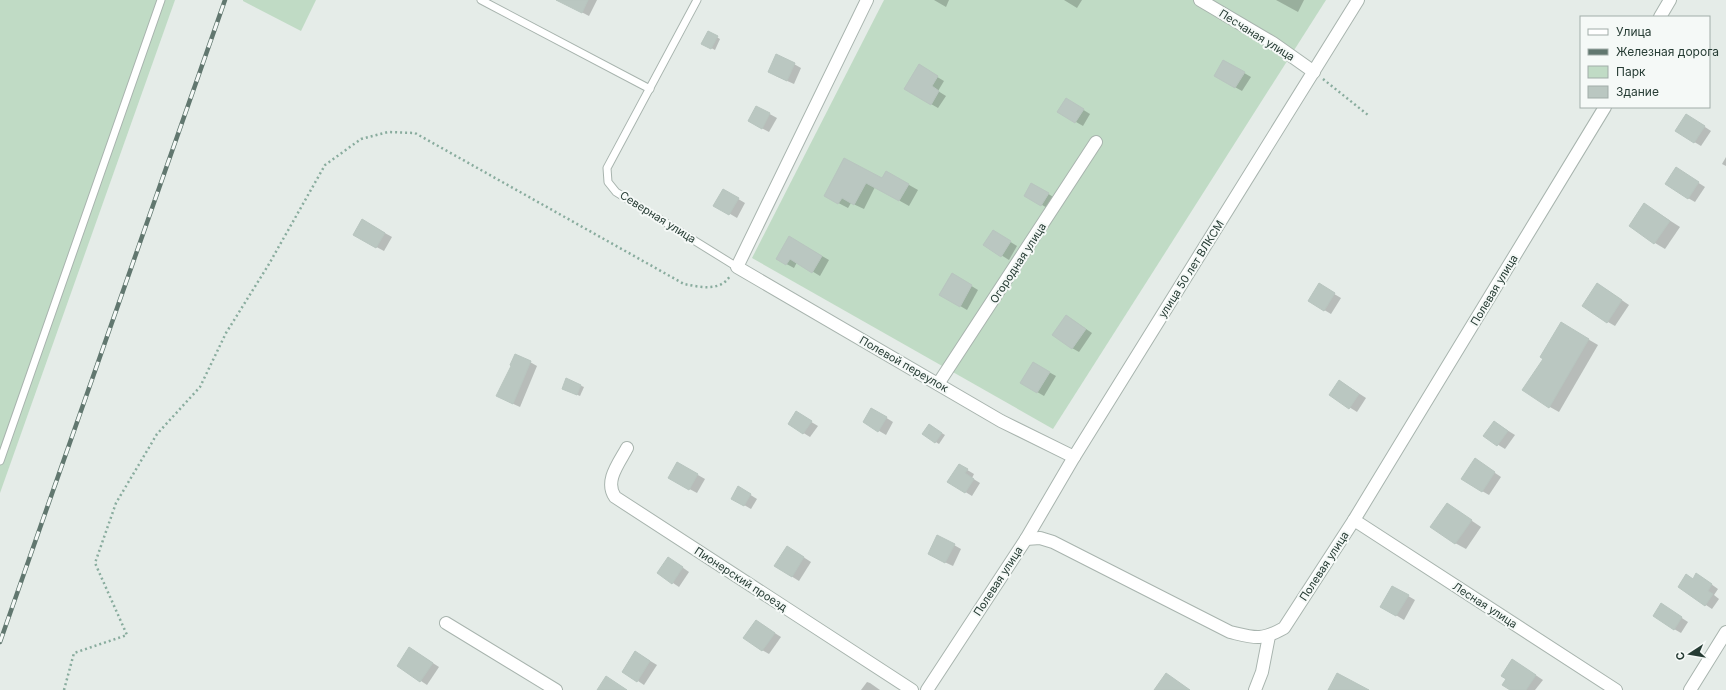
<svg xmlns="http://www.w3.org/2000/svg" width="1726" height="690" font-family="Inter,sans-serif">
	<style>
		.green { fill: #c0dbc5 }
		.shadow { fill: #0003 }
		.building { fill: #bac7c1; stroke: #b8c5bf }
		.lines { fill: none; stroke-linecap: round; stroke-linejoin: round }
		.service-casing { stroke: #a8b4ae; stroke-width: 9 }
		.minor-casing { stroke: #a8b4ae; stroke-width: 14 }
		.tertiary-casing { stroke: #a8b4ae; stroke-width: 14 }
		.path { stroke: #89ac9e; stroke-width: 2.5; stroke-dasharray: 2 3; stroke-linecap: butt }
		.service { stroke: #fff; stroke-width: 7 }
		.minor { stroke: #fff; stroke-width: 12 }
		.tertiary { stroke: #fff; stroke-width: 12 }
		.rail-casing { stroke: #61776f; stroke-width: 4.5 }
		.rail { stroke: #f5f9f7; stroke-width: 3; stroke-dasharray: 9; stroke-linecap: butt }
		.labels { text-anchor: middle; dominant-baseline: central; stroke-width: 4; stroke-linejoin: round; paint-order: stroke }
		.street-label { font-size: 11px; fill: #263c34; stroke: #f5f9f7 }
	</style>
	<rect width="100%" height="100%" fill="#e5ece8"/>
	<g class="green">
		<polygon points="0,0 175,0 0,493"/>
		<polygon points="243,0 316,0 301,31 243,1"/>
		<polygon points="884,0 1326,0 1053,429 752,258"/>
	</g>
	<g class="shadow">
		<polygon points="564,0 597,0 589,16 568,5"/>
		<polygon points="934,0 949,0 946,7"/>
		<polygon points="1064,0 1082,0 1077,8"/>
		<polygon points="1276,0 1304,0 1298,12"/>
		<polygon points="708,32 720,39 715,50 702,43"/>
		<polygon points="1224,61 1251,77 1242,91 1215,76"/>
		<polygon points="794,64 801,68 794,84 776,76"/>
		<polygon points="919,66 944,81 938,91 946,96 938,108 905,89"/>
		<polygon points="1066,99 1090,114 1083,126 1059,112"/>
		<polygon points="757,107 777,118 769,132 749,121"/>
		<polygon points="1693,119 1711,131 1701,146 1676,131"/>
		<polygon points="1726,157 1726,166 1722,164"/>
		<polygon points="844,159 882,179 886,172 918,190 909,206 875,187 864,209 851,203 848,208 825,196"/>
		<polygon points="1683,173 1705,187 1695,202 1688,198"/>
		<polygon points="1032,184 1055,198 1049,209 1025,195"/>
		<polygon points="723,190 745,203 737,218 715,205"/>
		<polygon points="1655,211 1680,227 1665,249 1655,243"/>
		<polygon points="362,220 392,237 384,251 354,235"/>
		<polygon points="993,231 1017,246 1009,260 985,245"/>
		<polygon points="789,237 829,260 820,276 797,262 794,268 777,259"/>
		<polygon points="952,274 978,290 967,310 940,294"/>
		<polygon points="1319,285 1341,298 1331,314 1309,301"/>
		<polygon points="1604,288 1629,305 1615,326 1608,322"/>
		<polygon points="1067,316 1092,333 1079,352 1072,348"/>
		<polygon points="1562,324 1598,345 1559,412 1550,407 1544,358"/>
		<polygon points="530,362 537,366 520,407 505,400 512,365"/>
		<polygon points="1033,363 1056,376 1044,396 1022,383"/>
		<polygon points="567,380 584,387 580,396 566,390"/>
		<polygon points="1340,381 1366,398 1357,412 1330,395"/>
		<polygon points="872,409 893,422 886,435 864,422"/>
		<polygon points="803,417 818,426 810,437 789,424"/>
		<polygon points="1494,422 1515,435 1505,449 1484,436"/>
		<polygon points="929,425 945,435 939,444 923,434"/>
		<polygon points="677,463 705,479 697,493 669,478"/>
		<polygon points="1482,464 1501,477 1489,495 1482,491"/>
		<polygon points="959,465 974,474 972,478 980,483 972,496 949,482"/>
		<polygon points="738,487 757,499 751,509 732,498"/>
		<polygon points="1447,504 1481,527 1466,549 1455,543"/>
		<polygon points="954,545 961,549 953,566 936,558"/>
		<polygon points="794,551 811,562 799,581 775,566"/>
		<polygon points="675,562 689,572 679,587 673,583"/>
		<polygon points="1704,579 1718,589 1714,595 1719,599 1712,609 1679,587 1693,580"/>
		<polygon points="1393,587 1415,600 1404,620 1381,606"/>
		<polygon points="1668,609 1688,622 1681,633 1674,629"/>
		<polygon points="756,621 781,637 769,654 762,650"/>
		<polygon points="416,652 439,667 427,685 421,681"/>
		<polygon points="642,656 657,665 644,685 638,681"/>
		<polygon points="1513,660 1543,680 1535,690 1511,690 1507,679"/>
		<polygon points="867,682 870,683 880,690 861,690"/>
	</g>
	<g class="building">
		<polygon points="556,0 588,0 582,13"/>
		<polygon points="708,31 718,36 711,49 701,44"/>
		<polygon points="776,54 795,63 787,81 768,72"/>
		<polygon points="1223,60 1245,72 1235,88 1214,76"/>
		<polygon points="919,64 938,76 932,86 939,91 931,105 904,89"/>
		<polygon points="1066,98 1084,109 1075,123 1057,112"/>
		<polygon points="756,106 770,113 762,129 748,121"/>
		<polygon points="1686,114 1705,126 1694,143 1675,131"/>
		<polygon points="844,158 882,178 886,171 909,184 899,201 866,183 854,205 842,198 838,204 824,196"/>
		<polygon points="1676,167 1699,182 1688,199 1665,184"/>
		<polygon points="1031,183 1049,193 1041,206 1024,196"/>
		<polygon points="723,189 739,198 729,215 713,206"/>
		<polygon points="1644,203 1670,221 1654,244 1629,226"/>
		<polygon points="362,219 385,233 376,248 353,235"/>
		<polygon points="993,230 1011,241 1001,257 983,245"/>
		<polygon points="789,236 822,256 812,273 790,259 786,265 776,259"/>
		<polygon points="952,273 972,285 960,307 939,295"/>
		<polygon points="1319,283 1335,293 1324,311 1308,301"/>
		<polygon points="1597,283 1622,300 1607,323 1582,306"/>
		<polygon points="1066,315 1086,329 1072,349 1052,335"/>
		<polygon points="1561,322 1589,339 1549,408 1522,390 1543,359 1540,357"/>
		<polygon points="515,354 531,361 513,404 496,396 511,366 510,365"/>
		<polygon points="1033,362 1050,372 1037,393 1020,383"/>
		<polygon points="566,378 581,385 577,395 562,389"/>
		<polygon points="1339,380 1359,394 1349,409 1329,395"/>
		<polygon points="871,408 887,417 878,432 863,422"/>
		<polygon points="796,411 812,421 803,434 788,424"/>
		<polygon points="1494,421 1508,431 1497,446 1483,436"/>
		<polygon points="929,424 942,433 935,443 922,434"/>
		<polygon points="1475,458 1495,472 1482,492 1461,479"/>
		<polygon points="677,462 698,474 689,490 668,478"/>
		<polygon points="959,464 968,469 965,473 974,479 965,493 947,482"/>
		<polygon points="738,486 751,494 744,506 731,499"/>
		<polygon points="1447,503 1472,520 1455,544 1430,527"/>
		<polygon points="937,535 955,544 945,563 928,554"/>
		<polygon points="787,546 804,557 792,577 774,566"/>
		<polygon points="668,557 683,567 672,584 657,573"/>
		<polygon points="1696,573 1712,584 1708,591 1713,594 1705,606 1678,587 1686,574 1693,579"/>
		<polygon points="1392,586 1409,595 1396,616 1380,607"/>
		<polygon points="1661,603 1682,617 1674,630 1653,616"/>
		<polygon points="756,620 775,633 762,651 743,638"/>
		<polygon points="409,647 433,663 420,682 397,666"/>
		<polygon points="635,651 650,661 637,682 622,672"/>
		<polygon points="1512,659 1536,675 1526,690 1510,690 1502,685 1506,679 1501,676"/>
		<polygon points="1166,673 1190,690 1154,690"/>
		<polygon points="1337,673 1369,690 1328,690"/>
		<polygon points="606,676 627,690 597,690"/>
	</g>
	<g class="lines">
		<g class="service-casing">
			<g id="service">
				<polyline points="481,0 650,89"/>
				<polyline points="697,0 607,168 608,182 616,192 737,267"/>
				<polyline points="0,461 161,0"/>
			</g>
		</g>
		<g class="minor-casing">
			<g id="minor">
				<polyline points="867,0 737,267 1001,421 1074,457"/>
				<polyline points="1200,0 1273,43 1314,72"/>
				<polyline points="1660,17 1670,0"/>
				<polyline points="938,384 1096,142"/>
				<path d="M627,448c-8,15 -23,33 -12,49l297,193"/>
				<polyline points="1354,520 1616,690"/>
				<path d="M1026,539l14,-1 13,4 177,90c25,6 31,9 54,-4l70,-108 251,-413"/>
				<polyline points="446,623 556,690"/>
				<polyline points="1255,690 1262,672 1269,636"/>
				<polyline points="1690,690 1726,632"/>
			</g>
		</g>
		<g class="tertiary-casing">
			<polyline id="tertiary" points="927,690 1026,539 1074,457 1358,0"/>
		</g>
		<g class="path">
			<polyline points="1323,79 1368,115"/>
			<path d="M64,690l10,-37 53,-18 -32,-72 21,-60 41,-69 43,-47 26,-54 43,-69 56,-99 36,-26 27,-7 27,1 269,151c16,3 36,8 46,-8"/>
		</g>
		<use href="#service" class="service"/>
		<use href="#minor" class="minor"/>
		<use href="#tertiary" class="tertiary"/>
		<g class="rail-casing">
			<polyline id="rail" points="0,642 225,0"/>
		</g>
		<use href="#rail" class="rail"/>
	</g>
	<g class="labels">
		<g class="street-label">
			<text transform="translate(1257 35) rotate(32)">Песчаная улица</text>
			<text transform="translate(658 217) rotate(32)">Северная улица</text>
			<text transform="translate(1018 263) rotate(-57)">Огородная улица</text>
			<text transform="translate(1191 269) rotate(-58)">улица 50 лет ВЛКСМ</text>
			<text transform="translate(1494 290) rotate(-59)">Полевая улица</text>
			<text transform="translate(904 364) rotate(30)">Полевой переулок</text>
			<text transform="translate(1324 566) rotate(-57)">Полевая улица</text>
			<text transform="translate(741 579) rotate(33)">Пионерский проезд</text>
			<text transform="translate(998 581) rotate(-57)">Полевая улица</text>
			<text transform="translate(1485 605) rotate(33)">Лесная улица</text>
		</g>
	</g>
	<rect x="1580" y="16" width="130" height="92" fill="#f5f9f7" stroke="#a2ada9"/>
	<rect x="1588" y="29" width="20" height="6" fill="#ffffff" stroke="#a2ada9"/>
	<text x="1616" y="36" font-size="12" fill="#263c34">Улица</text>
	<rect x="1588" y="49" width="20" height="6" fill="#61776f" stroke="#a2ada9"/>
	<text x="1616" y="56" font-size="12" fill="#263c34">Железная дорога</text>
	<rect x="1588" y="66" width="20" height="12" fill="#c0dbc5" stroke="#a2ada9"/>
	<text x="1616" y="76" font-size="12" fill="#263c34">Парк</text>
	<rect x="1588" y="86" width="20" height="12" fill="#bac7c1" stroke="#a2ada9"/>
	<text x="1616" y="96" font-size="12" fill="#263c34">Здание</text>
	<g transform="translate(1690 654) rotate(258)" stroke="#f5f9f7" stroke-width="3" paint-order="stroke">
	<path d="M0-3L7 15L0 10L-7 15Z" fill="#263c34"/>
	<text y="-6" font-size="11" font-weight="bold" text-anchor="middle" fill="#263c34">С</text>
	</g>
</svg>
